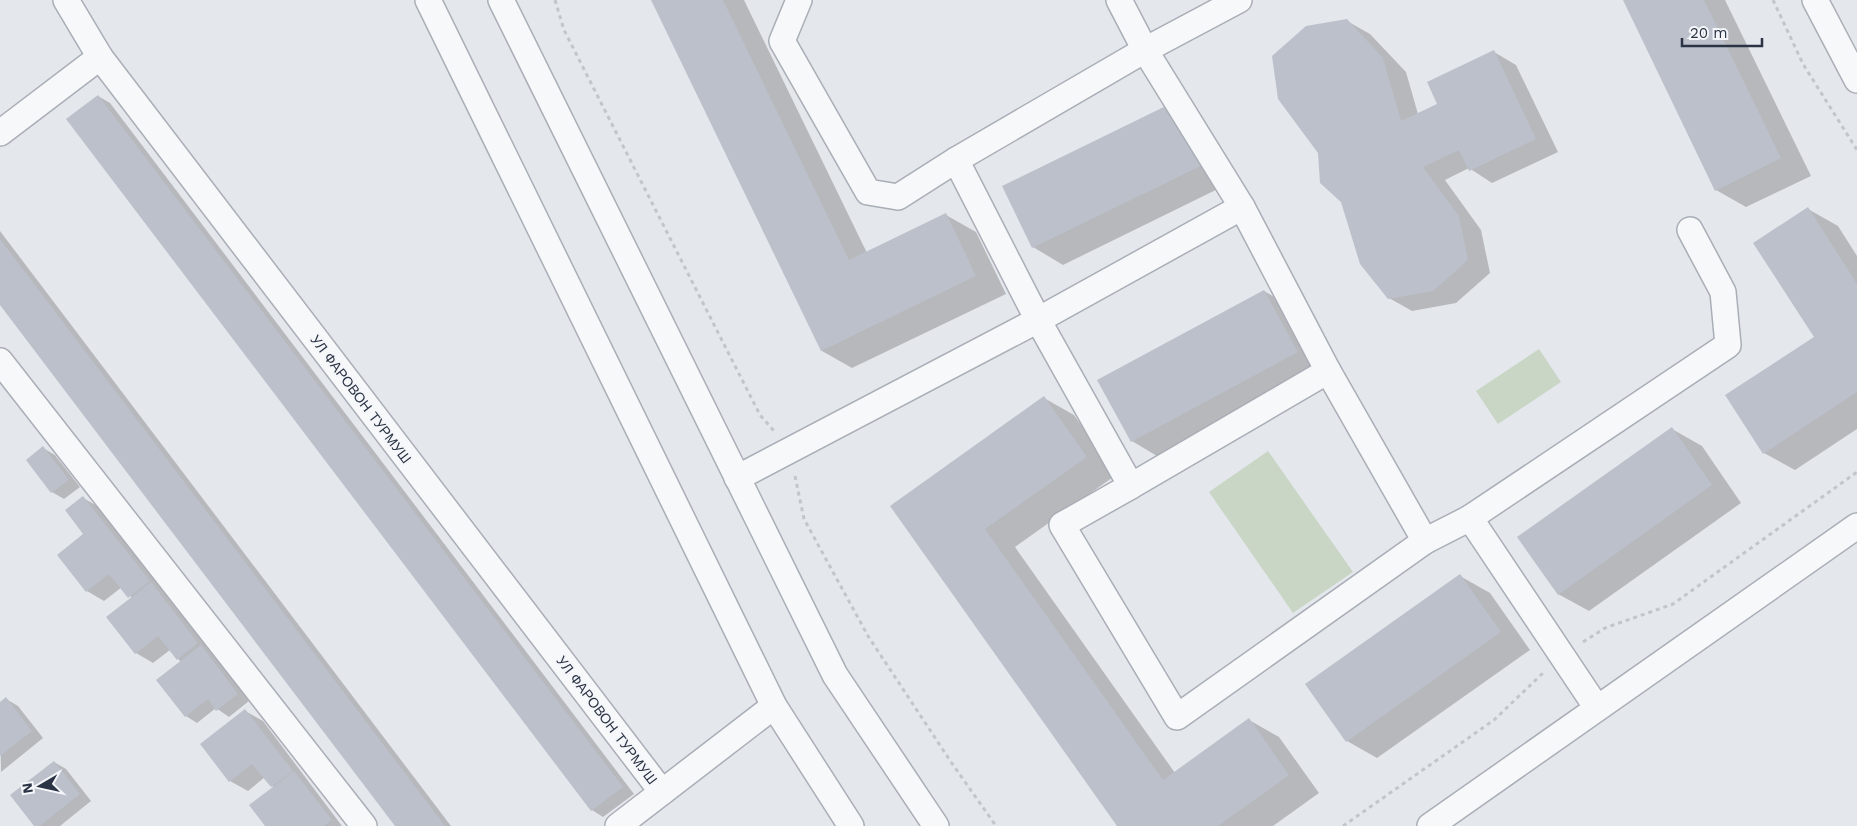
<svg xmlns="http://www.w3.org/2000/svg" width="1857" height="826" font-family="'Work Sans',sans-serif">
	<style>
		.green { fill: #c9d6c5 }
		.shadow { fill: #0003 }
		.building { fill: #bbc0ca }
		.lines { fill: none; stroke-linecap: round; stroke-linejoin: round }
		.minor-casing { stroke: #a9aeb7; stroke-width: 28 }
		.path { stroke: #c2c5cb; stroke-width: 3; stroke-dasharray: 4 4; stroke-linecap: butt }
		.minor { stroke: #f7f8fa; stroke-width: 25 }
		.labels { text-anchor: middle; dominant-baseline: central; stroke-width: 4; stroke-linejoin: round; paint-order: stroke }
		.street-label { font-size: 14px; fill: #2b3445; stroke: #f4f6f9 }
	</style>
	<rect width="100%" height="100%" fill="#e4e7ec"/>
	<g class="green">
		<polygon points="1539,349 1561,382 1498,424 1476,391"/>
		<polygon points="1268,451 1353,572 1293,613 1209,492"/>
	</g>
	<g class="shadow">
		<polygon points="652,0 744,0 867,253 946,215 976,232 1006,294 852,368 822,351"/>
		<polygon points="1624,0 1725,0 1811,176 1746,207 1716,190"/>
		<polygon points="1347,21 1370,34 1406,72 1418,114 1438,104 1494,52 1516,65 1558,152 1492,183 1469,168 1445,180 1481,230 1490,273 1456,303 1412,311 1389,298"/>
		<polygon points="98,96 110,103 634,794 603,817 592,810"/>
		<polygon points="1172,104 1232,182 1063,265 1033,247"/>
		<polygon points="1808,209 1838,226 1857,256 1857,429 1795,470 1764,453 1816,337"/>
		<polygon points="0,231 451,826 396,826 0,303"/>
		<polygon points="1264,291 1294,309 1327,370 1162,459 1132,441"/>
		<polygon points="1044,398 1074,415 1116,475 1015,547 1175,773 1249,720 1279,737 1319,793 1273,826 1119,826 892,506"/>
		<polygon points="1672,429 1702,446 1741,503 1589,611 1558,594"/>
		<polygon points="43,448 55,455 80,487 64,499 52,492 28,460"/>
		<polygon points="83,498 101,508 249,701 229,717 216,708 197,723 186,716 181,662 170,650 153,663 136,653 132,598 122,587 104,601 87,591"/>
		<polygon points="1460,576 1490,593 1530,650 1377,758 1347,741"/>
		<polygon points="6,699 18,706 43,738 1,772 0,703"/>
		<polygon points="245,711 263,721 342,826 266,826 274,788 265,777 248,791 230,781"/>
		<polygon points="54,762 66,769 91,801 60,826 36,826"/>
	</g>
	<g class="building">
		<polygon points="651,0 723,0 849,260 946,213 976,276 821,351"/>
		<polygon points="1623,0 1704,0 1781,158 1715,191"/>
		<polygon points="1347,19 1383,58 1401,121 1437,104 1427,82 1494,50 1536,139 1469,171 1459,150 1423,167 1459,216 1468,260 1433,291 1388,299 1360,264 1341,202 1320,183 1318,153 1278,99 1272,56 1306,26"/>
		<polygon points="98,95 623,787 591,811 66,119"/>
		<polygon points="1172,103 1203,165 1032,248 1002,186"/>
		<polygon points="1808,207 1857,284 1857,392 1763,454 1725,395 1814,337 1753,243"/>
		<polygon points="0,239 280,608 445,826 395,826 269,660 0,305"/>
		<polygon points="1264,290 1298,352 1131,442 1097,380"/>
		<polygon points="1044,396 1087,457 985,529 1163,780 1249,718 1289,775 1218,826 1117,826 890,506"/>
		<polygon points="1672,427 1712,485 1558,595 1517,537"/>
		<polygon points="43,446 69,480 51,493 26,460"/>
		<polygon points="83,496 150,581 128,598 109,574 86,592 57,555 83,534 65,510"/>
		<polygon points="1460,574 1501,632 1346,742 1305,684"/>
		<polygon points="151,582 198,643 177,660 158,636 135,654 106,617"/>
		<polygon points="201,645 238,694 216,711 208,699 185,717 156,680"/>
		<polygon points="6,697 32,731 0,756 0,702"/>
		<polygon points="245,709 293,771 271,787 252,764 229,782 200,744"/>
		<polygon points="54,761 80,794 40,826 34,826 10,795"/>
		<polygon points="294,771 332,820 324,826 265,826 249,805"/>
	</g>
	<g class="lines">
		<g class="minor-casing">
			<g id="minor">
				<polyline points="66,0 100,57 662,792"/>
				<polyline points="428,0 774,706 851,826"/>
				<polyline points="501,0 835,675 936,826"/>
				<polyline points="799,0 782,41 868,192 898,197 956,160 1038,320 1131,486 1328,371"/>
				<polyline points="1119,0 1145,50 1239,0"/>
				<polyline points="1815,0 1857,80"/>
				<polyline points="0,133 100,57"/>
				<polyline points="956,160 1145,50 1242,207 1328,371 1425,541 1470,518 1597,708"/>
				<polyline points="0,361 364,826"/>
				<polyline points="737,478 1038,320 1242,207"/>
				<polyline points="1131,486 1062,525 1177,717 1425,541"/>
				<polyline points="1470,518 1728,345 1723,292 1690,230"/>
				<polyline points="618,826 774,706"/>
				<polyline points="1430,826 1857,526"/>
			</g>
		</g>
		<g class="path">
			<polyline points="555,0 564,30 760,415 774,431"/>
			<polyline points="1773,0 1803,64 1857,150"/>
			<polyline points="795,476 804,519 868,636 951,762 996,826"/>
			<polyline points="1583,642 1605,628 1673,604 1857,472"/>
			<polyline points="1343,826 1494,720 1543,673"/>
		</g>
		<use href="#minor" class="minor"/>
	</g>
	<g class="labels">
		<g class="street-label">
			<text transform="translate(361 399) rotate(53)">УЛ ФАРОВОН ТУРМУШ</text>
			<text transform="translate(607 720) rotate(53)">УЛ ФАРОВОН ТУРМУШ</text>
		</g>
	</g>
	<g transform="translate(40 786) rotate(261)" stroke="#f4f6f9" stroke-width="4" paint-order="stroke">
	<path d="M0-4L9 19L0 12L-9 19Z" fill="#2b3445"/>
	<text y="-8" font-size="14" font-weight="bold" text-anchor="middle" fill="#2b3445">N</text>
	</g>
	<path d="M1682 38v8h80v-8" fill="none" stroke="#2b3445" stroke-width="2.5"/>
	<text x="1690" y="38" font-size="15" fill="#2b3445" stroke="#f4f6f9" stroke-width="4" paint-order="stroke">20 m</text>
</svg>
